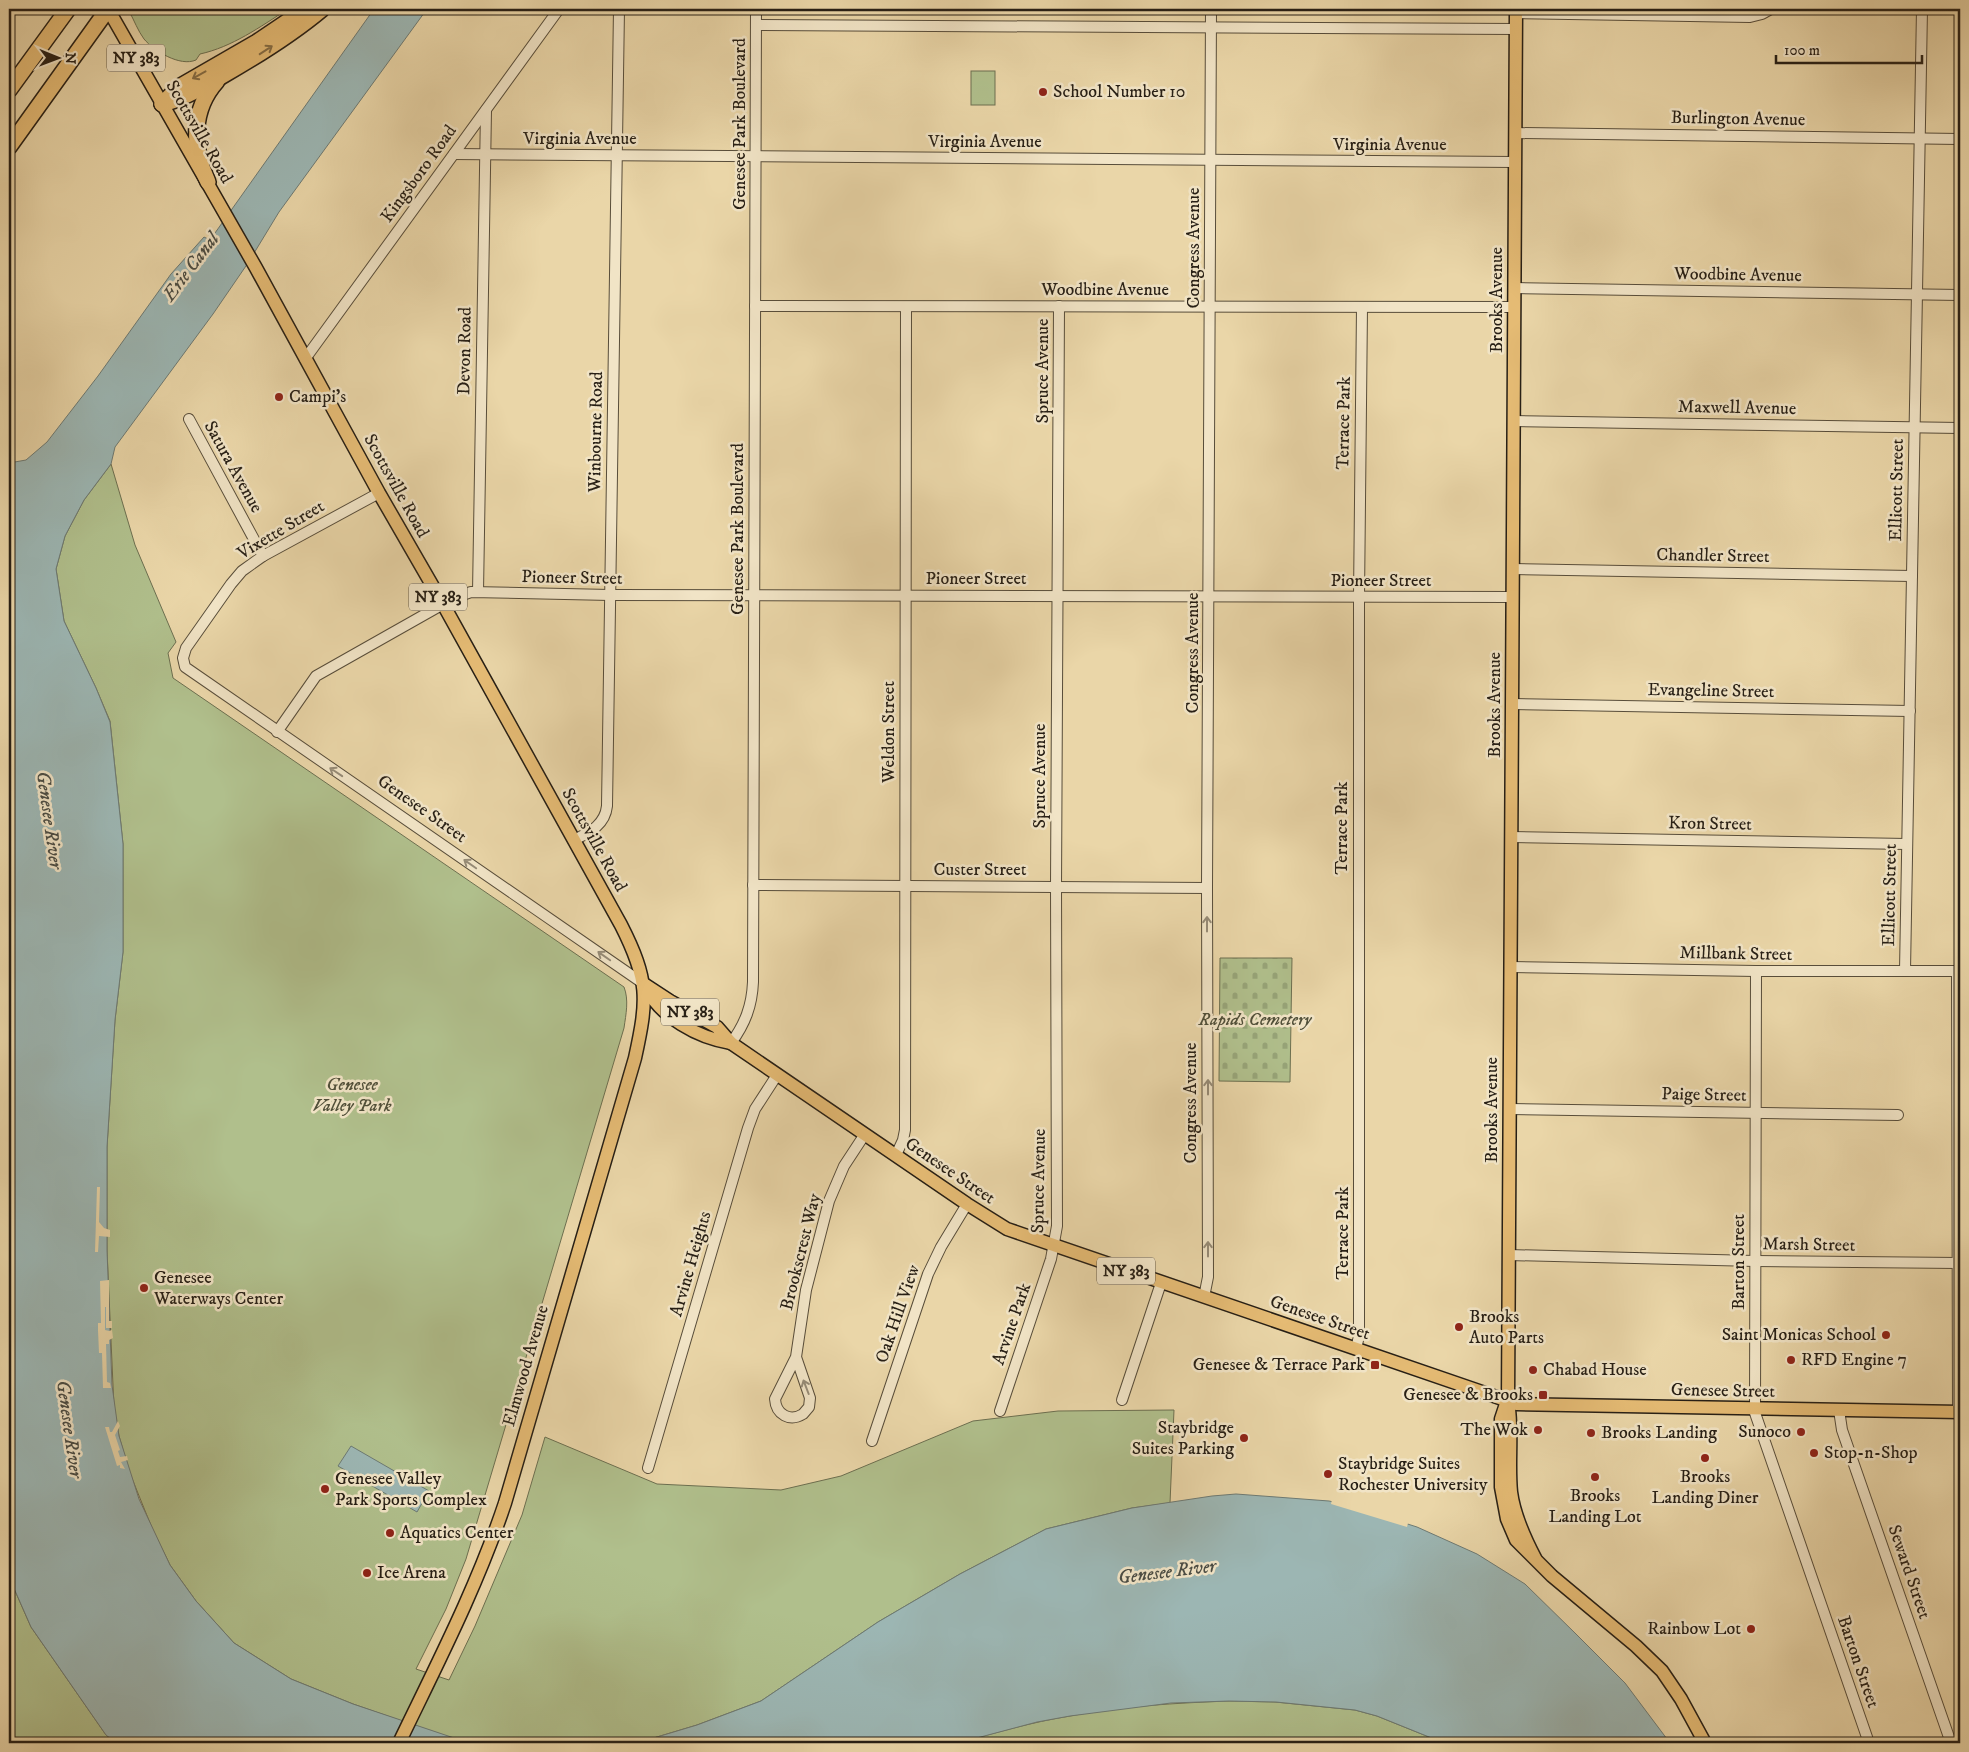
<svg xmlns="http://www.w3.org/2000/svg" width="1969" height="1752" font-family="'IM FELL DW Pica',serif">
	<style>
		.green { fill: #b0bf8c; stroke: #6c6f50 }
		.cemetery { fill: url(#cemetery-stones); stroke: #6c6f50 }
		.water { fill: #9cb6b3; stroke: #6d7a74 }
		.pier { fill: #ead6a8 }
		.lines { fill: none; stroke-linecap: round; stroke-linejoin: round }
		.minor-casing { stroke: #584d3a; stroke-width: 12 }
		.major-casing { stroke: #271f15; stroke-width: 15 }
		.highway-casing { stroke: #271f15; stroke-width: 18 }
		.minor { stroke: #f1e4c6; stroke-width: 10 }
		.major { stroke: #e5bb74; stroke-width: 12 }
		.highway { stroke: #e5bb74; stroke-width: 15 }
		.oneway { stroke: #866d44 }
		.oneway2 { stroke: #968b76 }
		.poi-dot { fill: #8f2418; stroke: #f1e4c6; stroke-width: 2 }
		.labels { text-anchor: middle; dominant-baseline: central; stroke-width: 5; stroke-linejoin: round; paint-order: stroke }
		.shield { fill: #f1e4c6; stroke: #645a4a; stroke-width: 1 }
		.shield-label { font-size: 16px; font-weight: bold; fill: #271f15 }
		.poi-label { font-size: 18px; fill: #271f15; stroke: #f1e4c6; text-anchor: start }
		.street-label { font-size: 18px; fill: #271f15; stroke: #f1e4c6 }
		.park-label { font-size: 18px; font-style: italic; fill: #504f39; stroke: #f1e4c6 }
		.water-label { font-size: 19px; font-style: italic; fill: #4a4c44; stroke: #f1e4c6 }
	</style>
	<defs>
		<pattern id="cemetery-stones" width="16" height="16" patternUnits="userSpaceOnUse" patternTransform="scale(1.25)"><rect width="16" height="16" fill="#b0bf8c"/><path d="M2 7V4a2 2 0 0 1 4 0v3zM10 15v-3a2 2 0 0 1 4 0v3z" fill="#97a478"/></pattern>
	</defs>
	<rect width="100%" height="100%" fill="#ead6a8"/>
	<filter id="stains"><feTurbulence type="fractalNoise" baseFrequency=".004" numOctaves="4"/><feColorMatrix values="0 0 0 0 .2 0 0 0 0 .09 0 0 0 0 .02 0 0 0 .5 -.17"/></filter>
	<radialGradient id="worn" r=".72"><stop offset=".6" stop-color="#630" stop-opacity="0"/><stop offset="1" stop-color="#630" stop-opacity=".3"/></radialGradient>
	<g class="green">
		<path d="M131,9h157c-28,18 -56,38 -88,45l-4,6c-16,7 -42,-9 -52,-21 -6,-8 -10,-19 -15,-28z"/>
		<rect x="971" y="71" width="24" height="34"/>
		<path d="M111,464l24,81 41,97 -8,11 5,25 451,309c5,13 2,27 0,41l-158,531 -20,50 -30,60 33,11 26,-54 47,-111 23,-78 112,47 124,6 60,-14 132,-55 85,-10 116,-1 -4,93 -38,5 -86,21 -86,45 -82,48 -117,79 -64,24 -60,18h-172l-112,-39 -62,-25 -57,-36 -38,-42 -26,-36 -18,-37 -23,-57 -10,-35 -5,-28 -7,-158v-103l8,-127 8,-68v-108l-13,-123 -14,-33 -32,-67 -8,-52 9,-33 19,-36z"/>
		<polygon points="9,1577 31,1627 106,1735 116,1743 9,1743"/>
		<path d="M1229,1701l46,1 80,8 22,6 67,27h-486c37,-10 74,-21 112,-27 52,-10 106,-13 159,-15z"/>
	</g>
	<polygon class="cemetery" points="1220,958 1292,958 1290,1082 1219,1081"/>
	<g class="water">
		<polygon points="374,9 427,9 279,212 248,263 213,314 115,447 111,464 84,500 65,536 56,569 64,621 96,688 110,722 123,844 123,952 115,1020 107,1147 107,1250 112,1385 119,1436 139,1499 170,1565 196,1601 234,1643 291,1679 353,1704 469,1743 116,1743 106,1735 31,1627 9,1577 9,463 26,460 47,442 98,376 171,274 204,237 210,240"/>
		<polygon points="351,1446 429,1491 417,1512 338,1466"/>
		<polygon points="1236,1494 1329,1501 1348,1505 1417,1527 1477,1554 1525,1584 1576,1634 1625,1683 1670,1743 1444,1743 1377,1716 1355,1710 1276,1702 1229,1701 1171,1703 1070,1716 1037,1722 958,1743 637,1743 697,1725 761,1701 878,1622 960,1574 1046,1529 1132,1508 1212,1496"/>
	</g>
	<g class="pier">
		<polygon points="97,1187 100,1187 99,1222 104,1228 110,1230 110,1237 99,1236 98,1252 95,1252"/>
		<polygon points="109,1280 109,1321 112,1321 112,1328 106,1328 106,1307 105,1307 105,1330 109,1331 112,1330 113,1338 109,1340 109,1344 106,1344 107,1382 110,1383 111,1388 103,1388 102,1353 99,1353 98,1330 98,1323 101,1323 100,1281"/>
		<polygon points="118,1421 120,1426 115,1435 120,1450 118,1451 120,1457 127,1456 128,1460 121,1462 125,1469 120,1468 120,1465 117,1466 105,1427 109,1427 110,1432 112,1432"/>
		<polygon points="1332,1499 1394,1516 1409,1521 1408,1523 1407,1527 1331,1504"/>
	</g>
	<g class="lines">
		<g class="minor-casing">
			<g id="minor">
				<polyline points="1516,13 1750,17 1762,14 1771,9"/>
				<polyline points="756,25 1516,29"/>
				<polyline points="1515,133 1960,139"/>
				<polyline points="454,154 1515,162"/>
				<polyline points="1515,288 1960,295"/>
				<polyline points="755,306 1515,307"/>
				<polyline points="305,359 559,9"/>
				<polyline points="189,419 263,556"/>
				<polyline points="1514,421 1960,428"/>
				<polyline points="379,493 263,556 242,571 231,584 186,648 183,658 185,667 644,984"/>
				<polyline points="1513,569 1912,576"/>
				<polyline points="478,592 486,110"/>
				<polyline points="1512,704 1910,711"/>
				<polyline points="277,732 316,676 454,598 471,592 610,595 1513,597"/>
				<polyline points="1511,837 1907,844"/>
				<path d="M574,840c16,-8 31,-15 33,-34l12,-797"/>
				<polyline points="753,885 1207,888"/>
				<polyline points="1511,967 1756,971 1960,971"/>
				<polyline points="1756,971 1755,1413 1869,1743"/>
				<polyline points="1905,971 1922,9"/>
				<polyline points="1957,971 1958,1412"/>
				<path d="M731,1043c14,-19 21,-37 22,-61l3,-973"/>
				<polyline points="1510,1109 1898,1115"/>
				<polyline points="896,1155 903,1140 905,1130 906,307"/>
				<polyline points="1509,1255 1755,1261 1958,1263"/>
				<polyline points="1204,1297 1208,1277 1207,888 1211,9"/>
				<polyline points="1356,1349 1359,1336 1359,598 1362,307"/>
				<path d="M796,1357l-21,42c1,16 15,23 28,15l6,-7 1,-9 -14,-41 10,-67 23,-89 15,-35 21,-32"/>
				<polyline points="1122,1400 1161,1283"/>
				<polyline points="1839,1410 1842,1430 1951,1743"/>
				<polyline points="1000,1411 1051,1259 1057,1226 1056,886 1059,306"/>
				<polyline points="872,1441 928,1274 941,1247 967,1204"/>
				<polyline points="648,1468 748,1128 755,1109 777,1075"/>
			</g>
		</g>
		<g class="major-casing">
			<g id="major">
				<path d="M108,9l148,259 123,225 64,111 178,321c28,55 27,74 14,133l-130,445c-28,84 -68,161 -106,240"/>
				<path d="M1516,9l-8,1392c5,30 0,61 3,91 3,23 13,45 24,66"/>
				<polyline points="644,984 670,1001 717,1027 731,1043 967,1204 1007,1229 1517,1404 1960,1412"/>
				<path d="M645,986c15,31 53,52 86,57"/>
				<polyline points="1506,1404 1501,1419 1501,1487 1507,1519 1516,1540 1552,1576 1636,1646 1662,1671 1681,1699 1705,1743"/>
			</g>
		</g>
		<g class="highway-casing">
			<g id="highway">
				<polyline points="9,90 68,9"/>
				<path d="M162,104c22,-5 40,-17 60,-28 35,-20 69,-41 100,-67"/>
				<polyline points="162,104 179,87 257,42 306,9"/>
				<polyline points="9,147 108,9"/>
				<path d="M208,182c-16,-34 -17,-72 9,-101"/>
			</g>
		</g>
		<use href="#minor" class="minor"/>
		<use href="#major" class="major"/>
		<use href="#highway" class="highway"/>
	</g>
	<defs><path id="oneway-shaft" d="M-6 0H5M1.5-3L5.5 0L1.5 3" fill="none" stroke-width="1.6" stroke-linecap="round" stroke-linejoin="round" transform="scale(1.25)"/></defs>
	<g class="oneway">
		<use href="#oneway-shaft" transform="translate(266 50) rotate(-33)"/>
		<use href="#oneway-shaft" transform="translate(199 75) rotate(151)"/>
	</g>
	<g class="oneway2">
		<use href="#oneway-shaft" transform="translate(336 772) rotate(-146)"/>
		<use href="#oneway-shaft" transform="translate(470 864) rotate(-145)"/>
		<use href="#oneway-shaft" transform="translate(1207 924) rotate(-90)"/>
		<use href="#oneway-shaft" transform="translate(604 956) rotate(-145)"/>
		<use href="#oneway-shaft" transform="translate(1208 1087) rotate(-90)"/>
		<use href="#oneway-shaft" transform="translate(1208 1249) rotate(-90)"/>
		<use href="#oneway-shaft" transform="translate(806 1387) rotate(-111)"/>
	</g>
	<g class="poi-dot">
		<circle cx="1043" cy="92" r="5"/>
		<circle cx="279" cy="397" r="5"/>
		<circle cx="144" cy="1288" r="5"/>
		<circle cx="1459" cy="1327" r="5"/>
		<circle cx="1886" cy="1335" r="5"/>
		<circle cx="1791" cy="1360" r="5"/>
		<rect x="1370" y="1360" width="10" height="10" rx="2.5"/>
		<circle cx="1533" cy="1370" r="5"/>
		<rect x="1538" y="1390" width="10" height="10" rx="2.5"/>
		<circle cx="1538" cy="1430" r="5"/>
		<circle cx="1801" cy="1432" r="5"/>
		<circle cx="1591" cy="1433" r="5"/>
		<circle cx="1244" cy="1438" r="5"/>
		<circle cx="1814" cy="1453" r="5"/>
		<circle cx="1705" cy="1458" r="5"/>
		<circle cx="1328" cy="1474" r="5"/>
		<circle cx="1595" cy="1477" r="5"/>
		<circle cx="325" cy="1489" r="5"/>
		<circle cx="390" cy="1533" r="5"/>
		<circle cx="367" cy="1573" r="5"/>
		<circle cx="1751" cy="1629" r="5"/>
	</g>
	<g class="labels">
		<g class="shield">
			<rect x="107" y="44.5" width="58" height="27" rx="4"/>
			<rect x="409" y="583.5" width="58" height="27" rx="4"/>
			<rect x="661" y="998.5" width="58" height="27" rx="4"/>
			<rect x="1097" y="1257.5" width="58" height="27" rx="4"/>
		</g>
		<g class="shield-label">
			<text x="136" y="58">NY 383</text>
			<text x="438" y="597">NY 383</text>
			<text x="690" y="1012">NY 383</text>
			<text x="1126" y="1271">NY 383</text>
		</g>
		<g class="poi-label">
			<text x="1053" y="92">School Number 10</text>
			<text x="289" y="397">Campi's</text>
			<text x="154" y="1278">Genesee<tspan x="154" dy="21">Waterways Center</tspan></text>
			<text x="1469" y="1317">Brooks<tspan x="1469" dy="21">Auto Parts</tspan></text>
			<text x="1876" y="1335" text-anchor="end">Saint Monicas School</text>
			<text x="1801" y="1360">RFD Engine 7</text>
			<text x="1365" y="1365" text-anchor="end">Genesee &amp; Terrace Park</text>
			<text x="1543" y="1370">Chabad House</text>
			<text x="1533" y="1395" text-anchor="end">Genesee &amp; Brooks</text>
			<text x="1234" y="1428" text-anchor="end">Staybridge<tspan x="1234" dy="21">Suites Parking</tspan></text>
			<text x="1528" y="1430" text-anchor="end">The Wok</text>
			<text x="1791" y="1432" text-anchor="end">Sunoco</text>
			<text x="1601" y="1433">Brooks Landing</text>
			<text x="1824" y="1453">Stop-n-Shop</text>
			<text x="1338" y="1464">Staybridge Suites<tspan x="1338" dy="21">Rochester University</tspan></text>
			<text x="1705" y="1477" text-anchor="middle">Brooks<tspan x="1705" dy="21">Landing Diner</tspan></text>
			<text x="335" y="1479">Genesee Valley<tspan x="335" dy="21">Park Sports Complex</tspan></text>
			<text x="1595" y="1496" text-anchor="middle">Brooks<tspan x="1595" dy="21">Landing Lot</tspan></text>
			<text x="400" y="1533">Aquatics Center</text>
			<text x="377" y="1573">Ice Arena</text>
			<text x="1741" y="1629" text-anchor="end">Rainbow Lot</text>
		</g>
		<g class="street-label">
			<text transform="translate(1738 119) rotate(1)">Burlington Avenue</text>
			<text transform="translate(740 124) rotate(-90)">Genesee Park Boulevard</text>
			<text transform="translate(199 132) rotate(60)">Scottsville Road</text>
			<text x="580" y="139">Virginia Avenue</text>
			<text x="985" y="142">Virginia Avenue</text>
			<text x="1390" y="145">Virginia Avenue</text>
			<text transform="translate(419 174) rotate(-54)">Kingsboro Road</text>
			<text transform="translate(1194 248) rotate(-90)">Congress Avenue</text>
			<text transform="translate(1738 275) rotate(1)">Woodbine Avenue</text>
			<text x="1105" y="290">Woodbine Avenue</text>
			<text transform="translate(1497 300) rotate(-90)">Brooks Avenue</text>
			<text transform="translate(465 351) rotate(-89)">Devon Road</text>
			<text transform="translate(1043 371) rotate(-90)">Spruce Avenue</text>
			<text transform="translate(1737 408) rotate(1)">Maxwell Avenue</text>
			<text transform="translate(1344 423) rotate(-89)">Terrace Park</text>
			<text transform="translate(596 432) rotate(-89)">Winbourne Road</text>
			<text transform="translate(233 467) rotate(61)">Satura Avenue</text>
			<text transform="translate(396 486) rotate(61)">Scottsville Road</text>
			<text transform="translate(1897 490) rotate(-89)">Ellicott Street</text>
			<text transform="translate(738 529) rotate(-90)">Genesee Park Boulevard</text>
			<text transform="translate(281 530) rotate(-31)">Vixette Street</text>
			<text transform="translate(1713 556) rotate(1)">Chandler Street</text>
			<text transform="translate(572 578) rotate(1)">Pioneer Street</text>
			<text x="976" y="579">Pioneer Street</text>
			<text x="1381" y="581">Pioneer Street</text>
			<text transform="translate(1193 653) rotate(-90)">Congress Avenue</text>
			<text transform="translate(1711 691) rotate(1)">Evangeline Street</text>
			<text transform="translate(1495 705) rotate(-90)">Brooks Avenue</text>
			<text transform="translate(889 732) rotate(-90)">Weldon Street</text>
			<text transform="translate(1040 776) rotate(-90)">Spruce Avenue</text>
			<text transform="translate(422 809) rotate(35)">Genesee Street</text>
			<text transform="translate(1710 824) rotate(1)">Kron Street</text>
			<text transform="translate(1342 828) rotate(-90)">Terrace Park</text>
			<text transform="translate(594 840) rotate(61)">Scottsville Road</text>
			<text x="980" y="870">Custer Street</text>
			<text transform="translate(1890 895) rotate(-89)">Ellicott Street</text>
			<text transform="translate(1736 954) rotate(1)">Millbank Street</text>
			<text transform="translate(1704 1095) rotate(1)">Paige Street</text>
			<text transform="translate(1191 1103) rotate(-90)">Congress Avenue</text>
			<text transform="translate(1492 1110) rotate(-90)">Brooks Avenue</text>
			<text transform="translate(950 1171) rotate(34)">Genesee Street</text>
			<text transform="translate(1039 1181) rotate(-89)">Spruce Avenue</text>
			<text transform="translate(1343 1233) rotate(-90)">Terrace Park</text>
			<text transform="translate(1809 1245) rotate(1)">Marsh Street</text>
			<text transform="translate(801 1252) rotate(-76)">Brookscrest Way</text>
			<text transform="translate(1739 1262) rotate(-90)">Barton Street</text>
			<text transform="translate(691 1264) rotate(-74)">Arvine Heights</text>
			<text transform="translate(898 1314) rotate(-71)">Oak Hill View</text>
			<text transform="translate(1320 1318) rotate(19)">Genesee Street</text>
			<text transform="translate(1012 1324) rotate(-71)">Arvine Park</text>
			<text transform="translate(526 1366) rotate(-74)">Elmwood Avenue</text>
			<text transform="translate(1723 1391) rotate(1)">Genesee Street</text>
			<text transform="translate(1909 1572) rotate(71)">Seward Street</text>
			<text transform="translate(1858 1662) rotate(71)">Barton Street</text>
		</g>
		<g class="park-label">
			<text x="1255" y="1020">Rapids Cemetery</text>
			<text x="352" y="1085">Genesee<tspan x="352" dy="21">Valley Park</tspan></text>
		</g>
		<g class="water-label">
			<text transform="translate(191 267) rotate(-53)">Erie Canal</text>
			<text transform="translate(49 820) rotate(82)">Genesee River</text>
			<text transform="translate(69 1429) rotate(82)">Genesee River</text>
			<text transform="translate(1167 1572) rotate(-7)">Genesee River</text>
		</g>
	</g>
	<rect width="1969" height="1752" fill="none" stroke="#ead6a8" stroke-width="30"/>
	<rect x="10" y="10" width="1949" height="1732" fill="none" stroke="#271f15" stroke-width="2.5"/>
	<rect x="15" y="15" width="1939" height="1722" fill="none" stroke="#271f15"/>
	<g transform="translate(58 58) rotate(91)" stroke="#f1e4c6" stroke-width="4" paint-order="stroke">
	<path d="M0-4L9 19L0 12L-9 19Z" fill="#271f15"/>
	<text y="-8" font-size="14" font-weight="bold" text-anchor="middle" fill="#271f15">N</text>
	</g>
	<path d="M1776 55v8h146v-8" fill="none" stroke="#271f15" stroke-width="2.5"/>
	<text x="1784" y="55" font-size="15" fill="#271f15" stroke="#f1e4c6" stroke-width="4" paint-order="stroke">100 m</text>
	<rect width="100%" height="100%" filter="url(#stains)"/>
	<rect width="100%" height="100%" fill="url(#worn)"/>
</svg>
